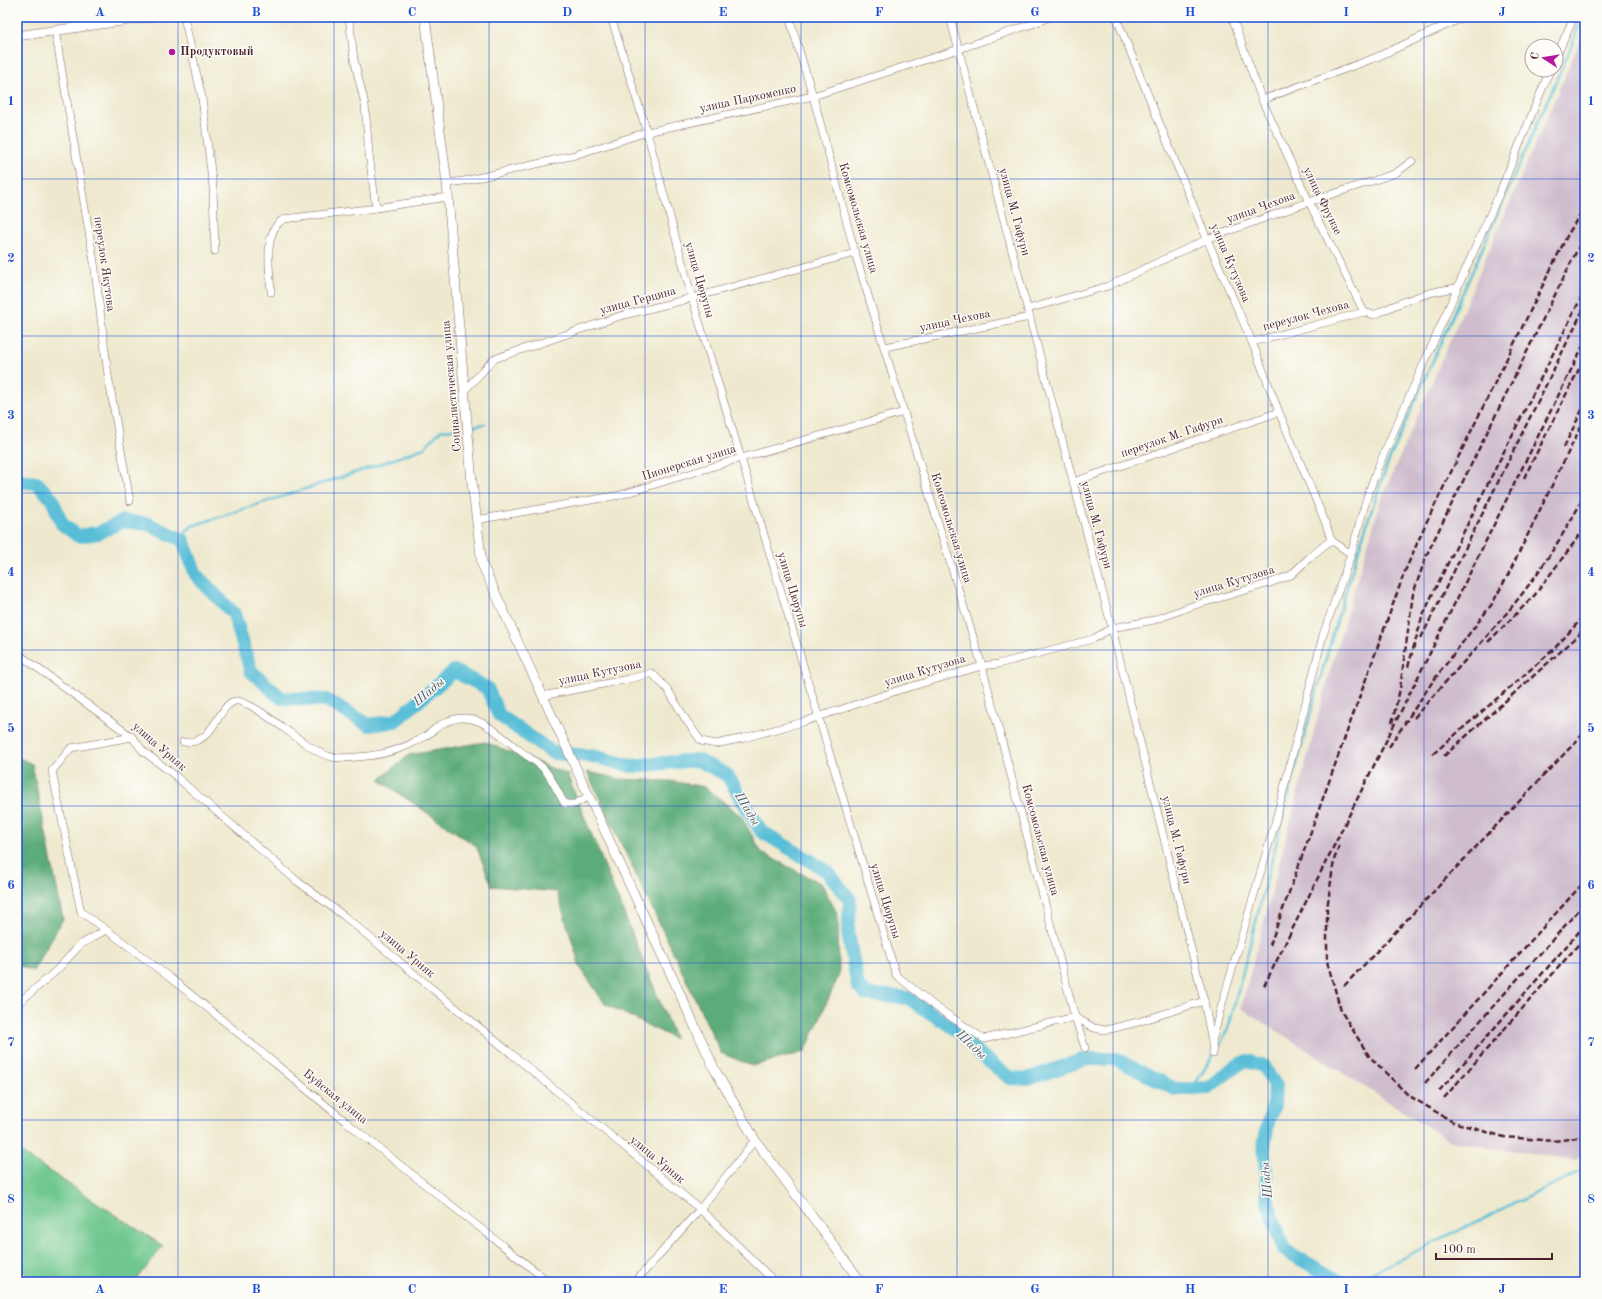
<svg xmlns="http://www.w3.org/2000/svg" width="1602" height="1299" font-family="'Old Standard TT',serif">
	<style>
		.industrial { fill: #cfbdce }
		.green { fill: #6fc88e; stroke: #5c745c }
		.forest { fill: #5bac79; stroke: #526652 }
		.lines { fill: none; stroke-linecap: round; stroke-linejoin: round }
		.stream { stroke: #59bed7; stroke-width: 2.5 }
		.river { stroke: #59bed7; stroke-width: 14 }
		.minor-casing { stroke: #836664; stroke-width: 8 }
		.tertiary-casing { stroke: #836664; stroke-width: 10 }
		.minor { stroke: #fff; stroke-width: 7 }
		.tertiary { stroke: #fff; stroke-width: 9 }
		.rail { stroke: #4a1f2b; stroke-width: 2.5; stroke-dasharray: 6 3; stroke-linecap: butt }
		.grid { fill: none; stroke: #1d4ed8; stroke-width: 1; stroke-opacity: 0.55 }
		.poi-dot { fill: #b5179e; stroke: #fdfcf7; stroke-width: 1.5 }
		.labels { text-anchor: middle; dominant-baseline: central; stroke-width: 3; stroke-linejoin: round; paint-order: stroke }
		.poi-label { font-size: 12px; font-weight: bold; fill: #4a1f2b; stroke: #fdfcf7; text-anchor: start }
		.street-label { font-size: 12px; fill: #4a1f2b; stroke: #fdfcf7 }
		.water-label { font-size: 13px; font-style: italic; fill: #4f5767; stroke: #fdfcf7 }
		.neatline { fill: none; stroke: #1d4ed8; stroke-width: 1.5 }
		.grid-label { font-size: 13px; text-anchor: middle; font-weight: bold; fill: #1d4ed8 }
	</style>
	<rect width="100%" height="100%" fill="#fdfcf7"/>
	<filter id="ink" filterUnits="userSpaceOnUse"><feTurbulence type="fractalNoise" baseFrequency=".025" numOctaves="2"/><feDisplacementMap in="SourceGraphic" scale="8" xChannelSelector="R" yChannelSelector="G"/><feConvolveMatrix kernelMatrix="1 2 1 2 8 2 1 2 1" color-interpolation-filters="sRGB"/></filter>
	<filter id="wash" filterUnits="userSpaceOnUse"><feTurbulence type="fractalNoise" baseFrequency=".012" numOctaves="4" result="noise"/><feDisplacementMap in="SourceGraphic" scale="16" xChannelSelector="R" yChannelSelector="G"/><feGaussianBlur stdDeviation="0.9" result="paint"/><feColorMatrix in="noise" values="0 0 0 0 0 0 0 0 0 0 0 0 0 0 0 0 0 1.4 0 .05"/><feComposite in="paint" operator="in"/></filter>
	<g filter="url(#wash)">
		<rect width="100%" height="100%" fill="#eee9ce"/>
		<polygon class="industrial" points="1585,29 1585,1155 1575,1160 1450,1141 1241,1008 1333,660 1381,500"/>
		<polygon class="green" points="17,1150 163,1246 135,1282 37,1282 17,1268"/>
		<g class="forest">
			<polygon points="485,742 567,774 675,1039 605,1004 580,967 557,892 492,886 476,846 379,780 409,755"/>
			<polygon points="17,757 32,764 63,919 33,971 17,965"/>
			<polygon points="587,772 621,779 670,781 705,787 741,816 762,853 822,884 838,915 839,975 805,1052 752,1066 721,1053"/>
		</g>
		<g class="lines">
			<g class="stream">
				<polyline points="470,427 485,424"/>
				<polyline points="179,538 192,526 369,468 424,448 440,431 465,427"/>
				<path d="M1192,1089c12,-20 26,-39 36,-60 50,-189 94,-380 159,-564l184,-418 11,-30"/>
				<polyline points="1353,1282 1585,1169"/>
			</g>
			<polyline class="river" points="17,481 37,483 52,499 62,524 78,536 98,533 123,521 148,524 183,540 196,575 234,614 251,671 281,698 326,700 369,725 395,721 454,671 487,688 499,715 553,753 592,756 631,766 698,760 727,775 761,831 827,871 850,900 848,934 858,986 866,994 908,998 963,1034 977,1052 1010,1078 1027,1079 1086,1059 1116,1059 1175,1089 1192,1089 1209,1088 1234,1067 1247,1061 1264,1066 1275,1085 1274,1104 1268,1122 1264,1146 1268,1203 1284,1250 1341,1282"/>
		</g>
	</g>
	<g filter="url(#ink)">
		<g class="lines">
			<g class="minor-casing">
				<g id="minor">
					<polyline points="184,17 202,98 213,188 215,251"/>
					<polyline points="349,17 354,59 365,105 369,154 376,208"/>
					<polyline points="611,17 647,132 692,298 741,458 896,975 936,1007 984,1039 1075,1017 1094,1028 1106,1030 1138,1022 1204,1001"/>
					<polyline points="789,17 813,96 855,253 982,666 1075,1017 1085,1048"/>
					<polyline points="950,17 1112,628 1204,1001 1212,1042"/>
					<polyline points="1116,17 1207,239 1252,342 1279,412 1326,524 1331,540 1351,554"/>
					<polyline points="1232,17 1262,100 1309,202 1364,312"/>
					<polyline points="55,30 94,262 108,375 130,501"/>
					<polyline points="1556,57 1574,17"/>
					<polyline points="1262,100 1377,57 1464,17"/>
					<polyline points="447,183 464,181 575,155 647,132 813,96 959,49 1035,23 1049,17"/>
					<path d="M271,292c-1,-21 -9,-61 13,-73l92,-11 72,-11"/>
					<polyline points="1028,309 1108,286 1207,239 1309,202 1396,173 1412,161"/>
					<path d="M1252,342l112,-30 10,3c26,-13 53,-24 83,-27"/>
					<polyline points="885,347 1030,317"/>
					<polyline points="464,391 494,359 620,316 692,298 855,253"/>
					<polyline points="1073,482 1279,412"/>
					<polyline points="476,520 620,495 741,458 904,412"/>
					<polyline points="17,653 132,737 143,751 173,774 297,881 344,916 700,1209 775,1282"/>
					<polyline points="542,696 629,679 652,673 668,690 686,720 701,741 716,744 744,738 803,722 899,690 982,666 998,664 1093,639 1112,628 1154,620 1192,606 1270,583 1291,575 1310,557 1331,540"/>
					<path d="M132,737l-61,11 -19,23 29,141c94,65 180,141 269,213 66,53 133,105 199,157"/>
					<path d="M183,742c32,4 34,-37 52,-41 17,-3 71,49 93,55 13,4 27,1 40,0 19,-2 37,-8 54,-18 8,-4 14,-11 22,-15 30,-16 53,10 74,26 8,7 18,12 25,19 9,9 14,24 22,36h10l14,-8"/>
					<polyline points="17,1003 21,1001 56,971 81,944 106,930"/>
					<polyline points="1213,1054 1212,1042 1220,1011 1275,823 1323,635 1351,554 1367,497 1378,467 1500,192 1550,70"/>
					<polyline points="635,1282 700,1209 755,1140"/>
				</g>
			</g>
			<g class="tertiary-casing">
				<g id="tertiary">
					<polyline points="425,17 447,183 472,482 482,564 715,1070 755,1140 861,1282"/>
					<polyline points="17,36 150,17"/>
				</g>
			</g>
			<use href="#minor" class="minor"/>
			<use href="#tertiary" class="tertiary"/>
			<g class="rail">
				<polyline points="1564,447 1585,404"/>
				<polyline points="1524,478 1585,357"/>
				<polyline points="1421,638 1585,306"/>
				<polyline points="1488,642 1534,596 1585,528"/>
				<polyline points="1408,667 1422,618 1434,591 1585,290"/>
				<path d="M1414,718c36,-43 77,-83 111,-128 23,-30 42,-62 60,-95"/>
				<polyline points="1392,723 1400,689 1413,594 1427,554 1585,234"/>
				<polyline points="1389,747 1433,681 1492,604 1509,573 1585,418"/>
				<polyline points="1433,754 1553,650 1585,615"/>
				<polyline points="1444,756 1578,636 1585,627"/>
				<polyline points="1339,846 1334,860 1327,909 1327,961 1341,1011 1369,1056 1408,1095 1453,1122 1504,1137 1554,1141 1585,1137"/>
				<polyline points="1270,945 1405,571 1426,523 1567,236 1585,206"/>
				<polyline points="1264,986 1585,342"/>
				<polyline points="1344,986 1585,732"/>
				<polyline points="1415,1069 1585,881"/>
				<polyline points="1425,1083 1585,903"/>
				<polyline points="1439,1091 1585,925"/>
				<polyline points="1444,1098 1585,937"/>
			</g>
		</g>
	</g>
	<path class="grid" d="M178,17v1265M334,17v1265M489,17v1265M645,17v1265M801,17v1265M957,17v1265M1113,17v1265M1268,17v1265M1424,17v1265M17,179h1568M17,336h1568M17,493h1568M17,650h1568M17,806h1568M17,963h1568M17,1120h1568"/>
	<circle class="poi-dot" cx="172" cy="52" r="4"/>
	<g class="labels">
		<g class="poi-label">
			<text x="180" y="52">Продуктовый</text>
		</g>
		<g class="street-label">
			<text transform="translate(748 99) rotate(-12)">улица Пархоменко</text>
			<text transform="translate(1322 201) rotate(64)">улица Фрунзе</text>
			<text transform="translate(1261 208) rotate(-20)">улица Чехова</text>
			<text transform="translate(1014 212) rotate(75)">улица М. Гафури</text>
			<text transform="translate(858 218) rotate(74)">Комсомольская улица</text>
			<text transform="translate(1230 263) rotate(67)">улица Кутузова</text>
			<text transform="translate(104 264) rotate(82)">переулок Якутова</text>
			<text transform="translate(699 280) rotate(74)">улица Цюрупы</text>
			<text transform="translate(638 301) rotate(-15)">улица Герцина</text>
			<text transform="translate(1306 316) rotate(-15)">переулок Чехова</text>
			<text transform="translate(955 321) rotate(-12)">улица Чехова</text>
			<text transform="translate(452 386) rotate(-95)">Социалистическая улица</text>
			<text transform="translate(1172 437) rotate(-19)">переулок М. Гафури</text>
			<text transform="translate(689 463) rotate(-17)">Пионерская улица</text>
			<text transform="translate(1096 525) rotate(75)">улица М. Гафури</text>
			<text transform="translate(951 528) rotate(73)">Комсомольская улица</text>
			<text transform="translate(1234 582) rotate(-17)">улица Кутузова</text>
			<text transform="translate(792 590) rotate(73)">улица Цюрупы</text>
			<text transform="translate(925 671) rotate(-17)">улица Кутузова</text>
			<text transform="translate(600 673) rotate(-12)">улица Кутузова</text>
			<text transform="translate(159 747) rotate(41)">улица Урняк</text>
			<text transform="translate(1040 840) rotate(75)">Комсомольская улица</text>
			<text transform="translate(1176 840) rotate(76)">улица М. Гафури</text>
			<text transform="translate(885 901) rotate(73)">улица Цюрупы</text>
			<text transform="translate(407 954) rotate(40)">улица Урняк</text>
			<text transform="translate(335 1097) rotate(39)">Буйская улица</text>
			<text transform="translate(657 1160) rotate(40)">улица Урняк</text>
		</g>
		<g class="water-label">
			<text transform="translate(429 692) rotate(-40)">Шады</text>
			<text transform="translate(747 809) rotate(59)">Шады</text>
			<text transform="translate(971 1045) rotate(43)">Шады</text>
			<text transform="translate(1267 1180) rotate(-95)">Шады</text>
		</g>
	</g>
	<rect width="1602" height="1299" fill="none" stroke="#fdfcf7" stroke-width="44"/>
	<g transform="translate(1544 58) rotate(282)"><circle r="19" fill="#fdfcf7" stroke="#b5a4a5"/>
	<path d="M0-3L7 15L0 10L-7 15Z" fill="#b5179e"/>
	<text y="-6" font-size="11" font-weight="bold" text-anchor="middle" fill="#4a1f2b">С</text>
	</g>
	<path d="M1436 1253v6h116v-6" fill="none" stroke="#4a1f2b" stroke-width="2"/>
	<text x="1442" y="1253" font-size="12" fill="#4a1f2b" stroke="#fdfcf7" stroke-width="3" paint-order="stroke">100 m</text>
	<rect x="22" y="22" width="1558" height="1255" class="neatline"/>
	<g class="grid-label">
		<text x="100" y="16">A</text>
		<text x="256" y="16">B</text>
		<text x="412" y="16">C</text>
		<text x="567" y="16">D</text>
		<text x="723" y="16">E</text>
		<text x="879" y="16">F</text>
		<text x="1035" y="16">G</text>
		<text x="1190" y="16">H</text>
		<text x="1346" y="16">I</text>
		<text x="1502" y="16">J</text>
		<text x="11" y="105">1</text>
		<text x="1591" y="105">1</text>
		<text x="11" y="262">2</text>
		<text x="1591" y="262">2</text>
		<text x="11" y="419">3</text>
		<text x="1591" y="419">3</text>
		<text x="11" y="576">4</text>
		<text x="1591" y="576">4</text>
		<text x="11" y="732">5</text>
		<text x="1591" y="732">5</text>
		<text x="11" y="889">6</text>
		<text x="1591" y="889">6</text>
		<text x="11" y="1046">7</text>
		<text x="1591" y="1046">7</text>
		<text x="11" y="1203">8</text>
		<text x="1591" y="1203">8</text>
		<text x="100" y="1293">A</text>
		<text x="256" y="1293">B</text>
		<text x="412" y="1293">C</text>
		<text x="567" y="1293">D</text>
		<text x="723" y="1293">E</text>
		<text x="879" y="1293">F</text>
		<text x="1035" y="1293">G</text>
		<text x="1190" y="1293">H</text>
		<text x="1346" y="1293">I</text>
		<text x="1502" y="1293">J</text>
	</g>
</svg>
